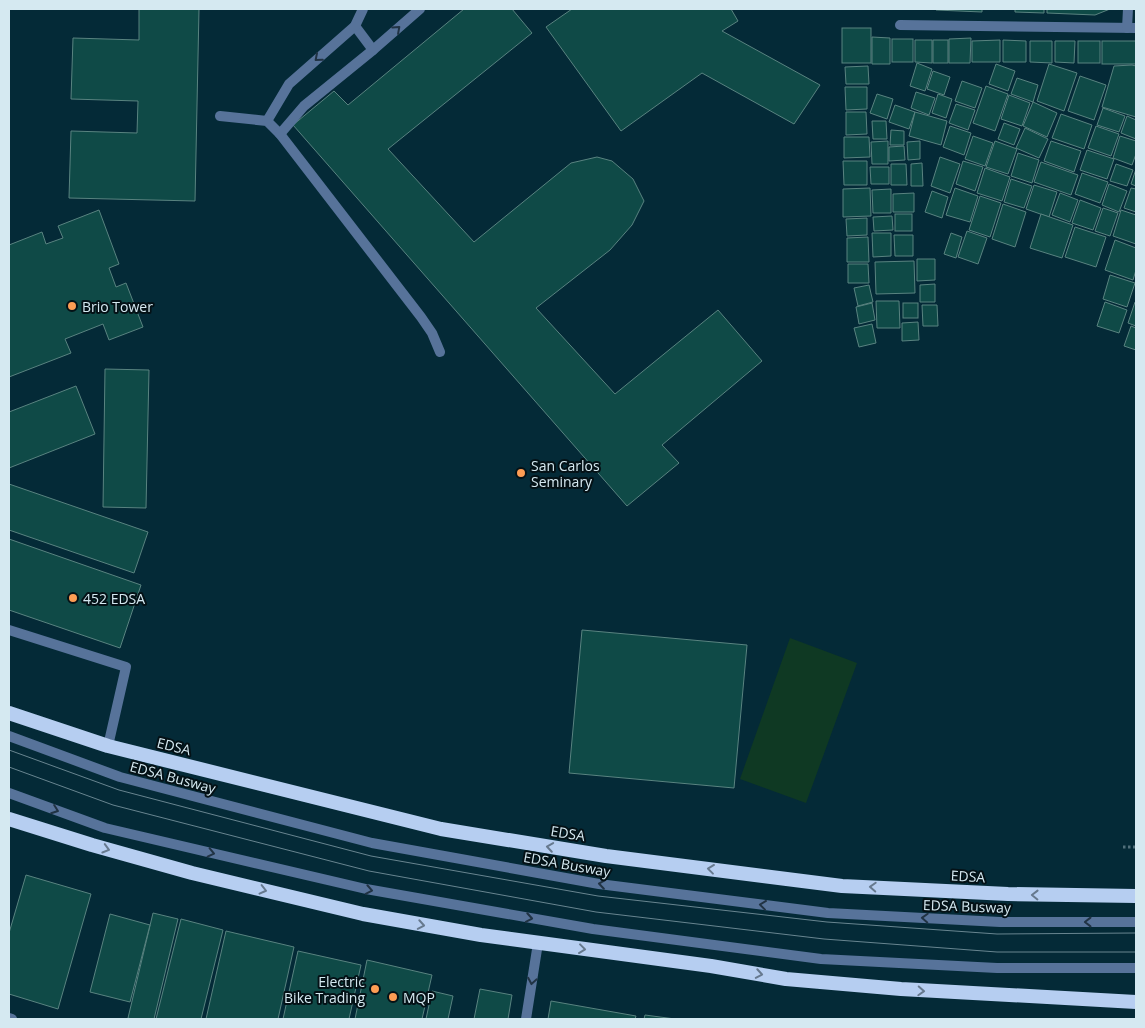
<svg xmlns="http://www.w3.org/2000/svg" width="1145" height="1028" font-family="'Open Sans',sans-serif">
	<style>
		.green { fill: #0f3923 }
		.building { fill: #0f4a47; stroke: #598380 }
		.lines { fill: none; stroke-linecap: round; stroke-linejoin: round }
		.path { stroke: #506f7b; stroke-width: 3; stroke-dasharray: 2.5 2.5; stroke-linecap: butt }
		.service { stroke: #57739a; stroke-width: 10 }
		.minor { stroke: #57739a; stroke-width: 10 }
		.trunk { stroke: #b6cef1; stroke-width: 14 }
		.tram { stroke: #688590; stroke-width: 1 }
		.oneway { stroke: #213344 }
		.oneway2 { stroke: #66798e }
		.poi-dot { fill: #fd9d54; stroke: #041116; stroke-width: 2 }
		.labels { text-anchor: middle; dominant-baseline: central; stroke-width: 4; stroke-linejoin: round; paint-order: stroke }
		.poi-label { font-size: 14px; fill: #d5e9f1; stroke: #041116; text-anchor: start }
		.street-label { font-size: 14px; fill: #d5e9f1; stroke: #041116 }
	</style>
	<rect width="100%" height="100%" fill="#042a37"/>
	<polygon class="green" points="790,638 857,663 806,803 740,779"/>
	<g class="building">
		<polygon points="139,9 199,9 195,201 69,198 71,131 137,133 138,101 71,99 73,38 139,40"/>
		<polygon points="464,9 512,9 532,33 388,149 474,242 571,163 597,157 612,161 633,179 644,201 632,225 610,250 536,308 615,394 718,310 762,361 662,445 679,463 627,506 293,125 334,91 348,105"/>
		<polygon points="572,9 731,9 738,21 722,31 820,85 794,124 702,73 621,131 546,27"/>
		<polygon points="936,9 982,9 982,12 936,10"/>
		<polygon points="1015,9 1044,9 1044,13 1015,12"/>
		<polygon points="1047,9 1110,9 1095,15 1047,13"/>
		<rect x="842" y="28" width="29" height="35"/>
		<polygon points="872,37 890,38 890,64 872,64"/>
		<polygon points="971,38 970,63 949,63 949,39"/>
		<rect x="892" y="39" width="21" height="23"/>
		<polygon points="915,40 932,40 932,63 915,62"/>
		<rect x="933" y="40" width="15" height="23"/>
		<polygon points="1000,40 1000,62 972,62 972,41"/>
		<polygon points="1003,40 1026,41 1026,62 1003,62"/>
		<polygon points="1030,41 1052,41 1052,63 1030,62"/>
		<polygon points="1055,41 1075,41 1074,63 1055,62"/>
		<rect x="1078" y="41" width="22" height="22"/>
		<rect x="1102" y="41" width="34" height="23"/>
		<polygon points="917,63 932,69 925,91 910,86"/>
		<polygon points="996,64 1015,71 1008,91 989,84"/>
		<polygon points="1049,64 1077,73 1064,111 1037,101"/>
		<polygon points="1132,65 1136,66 1136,117 1102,107 1114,66"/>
		<polygon points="868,66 869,84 846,84 845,67"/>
		<polygon points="933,71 950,77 944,95 927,89"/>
		<polygon points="1080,76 1106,85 1094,120 1068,111"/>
		<polygon points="1017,78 1038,85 1033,102 1011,94"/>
		<polygon points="962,81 982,88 975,108 955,101"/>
		<polygon points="986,86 1008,94 995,131 973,123"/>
		<polygon points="845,87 867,87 867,109 846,110"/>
		<polygon points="916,92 935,98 929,115 911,108"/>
		<polygon points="877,94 893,99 887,119 870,113"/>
		<polygon points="938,94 952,99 946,118 932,113"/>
		<polygon points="1009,95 1030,103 1022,126 1001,119"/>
		<polygon points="1033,102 1057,113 1047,137 1023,126"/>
		<polygon points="956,104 975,110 968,130 949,123"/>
		<polygon points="895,105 915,112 909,129 889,122"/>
		<polygon points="1103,108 1125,116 1119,132 1097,125"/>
		<polygon points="846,112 866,112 867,134 846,135"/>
		<polygon points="915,112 947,121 941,145 909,136"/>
		<polygon points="1061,114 1092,125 1084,149 1052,138"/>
		<polygon points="1127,116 1136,120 1136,139 1121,133"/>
		<polygon points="872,121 886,121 887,139 873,139"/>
		<polygon points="1004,123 1020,129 1014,145 998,139"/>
		<polygon points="950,126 971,133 964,155 943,147"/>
		<polygon points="1096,126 1119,134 1111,156 1088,148"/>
		<polygon points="1025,128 1048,139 1039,158 1016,148"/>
		<polygon points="891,130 904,131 904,145 890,145"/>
		<polygon points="973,136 993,143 985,166 965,159"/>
		<polygon points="1120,136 1136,141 1136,154 1132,165 1113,158"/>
		<polygon points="844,137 869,137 870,157 844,158"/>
		<polygon points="888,141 888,164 872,164 871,142"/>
		<polygon points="920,141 920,159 908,160 907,142"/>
		<polygon points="995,141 1017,149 1008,174 986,167"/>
		<polygon points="1051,141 1081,151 1074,172 1044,161"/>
		<polygon points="904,146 905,160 889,161 889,147"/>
		<polygon points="1087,150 1114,159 1107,179 1080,170"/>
		<polygon points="1018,153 1039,160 1032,183 1011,176"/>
		<polygon points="940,157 960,164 950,193 931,186"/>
		<polygon points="843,161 867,161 867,185 844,185"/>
		<polygon points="963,161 983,167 975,191 956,184"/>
		<polygon points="1041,162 1078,175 1071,195 1034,182"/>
		<polygon points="922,163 923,186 911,186 911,164"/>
		<polygon points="891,164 906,164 907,185 891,185"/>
		<polygon points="1116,164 1133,170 1127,186 1110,181"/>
		<polygon points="870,167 889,167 889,184 871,184"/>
		<polygon points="985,168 1010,177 1002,201 977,193"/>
		<polygon points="1136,169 1136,186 1131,184"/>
		<polygon points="1082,173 1108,182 1100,203 1075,194"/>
		<polygon points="1011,179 1032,186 1024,208 1004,202"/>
		<polygon points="1109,184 1127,191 1119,212 1102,205"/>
		<polygon points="1034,185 1057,192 1049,217 1026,209"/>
		<polygon points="870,188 871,216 843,217 843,189"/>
		<polygon points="955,188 978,196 970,222 946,215"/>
		<polygon points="1131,188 1136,189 1136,212 1124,208"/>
		<polygon points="891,189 891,213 873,213 872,190"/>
		<polygon points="932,191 948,197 942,218 925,212"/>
		<polygon points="914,193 914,212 893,212 893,194"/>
		<polygon points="1060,193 1078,200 1070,222 1052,215"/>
		<polygon points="980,196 1001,203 990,237 969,230"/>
		<polygon points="1080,200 1101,208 1093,230 1072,223"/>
		<polygon points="1003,204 1026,212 1015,247 992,239"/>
		<polygon points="1103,208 1118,213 1110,236 1095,231"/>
		<polygon points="99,210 119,264 109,268 116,287 126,283 143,327 109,340 103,324 65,339 71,353 9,377 9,245 42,232 46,244 63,238 58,226"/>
		<polygon points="1121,210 1136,215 1136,244 1113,236"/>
		<rect x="895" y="214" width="17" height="17"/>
		<polygon points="1041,214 1073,225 1062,258 1030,248"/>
		<polygon points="892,216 893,230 874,231 873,217"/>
		<polygon points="867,218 867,235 847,236 846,219"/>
		<polygon points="1075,227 1106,237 1096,267 1065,257"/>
		<polygon points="967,231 987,238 978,264 958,257"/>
		<polygon points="872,233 891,233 891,256 873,257"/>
		<polygon points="951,233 962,237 956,258 944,254"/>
		<polygon points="894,235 913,235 913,256 895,256"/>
		<polygon points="868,237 869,262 847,262 847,238"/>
		<polygon points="1115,240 1136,248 1136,270 1133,280 1105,270"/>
		<polygon points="917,259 935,259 935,280 917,281"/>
		<polygon points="914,261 915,293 876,294 875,262"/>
		<polygon points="848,264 868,264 869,283 848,283"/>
		<polygon points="1110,275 1135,283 1127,307 1103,299"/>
		<polygon points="935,284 935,302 920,302 920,285"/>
		<polygon points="869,285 873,302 858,306 854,288"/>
		<polygon points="876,301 899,301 900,328 877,328"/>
		<polygon points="1105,302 1127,310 1119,333 1097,326"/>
		<polygon points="1135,302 1136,302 1136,326 1128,323"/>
		<polygon points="872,303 875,320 859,324 856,307"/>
		<rect x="903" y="303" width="15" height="15"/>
		<polygon points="922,305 937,305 938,326 923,326"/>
		<polygon points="918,322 919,340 902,341 902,323"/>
		<polygon points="872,324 876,343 859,347 854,328"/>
		<polygon points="1131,326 1136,328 1136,350 1124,346"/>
		<polygon points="105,369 149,370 146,508 103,507"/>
		<polygon points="76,386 95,434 9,468 9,412"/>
		<polygon points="9,484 148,532 134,573 9,530"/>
		<polygon points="9,539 141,585 120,648 9,610"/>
		<polygon points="582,630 747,645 734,788 569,773"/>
		<polygon points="26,875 91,894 58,1009 9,994 9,933"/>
		<polygon points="153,913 178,919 154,1019 132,1019 128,1018"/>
		<polygon points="110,914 150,925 130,1002 90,992"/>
		<polygon points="181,919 223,930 201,1019 156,1019"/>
		<polygon points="226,931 294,947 278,1019 206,1019"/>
		<polygon points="298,951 361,965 349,1019 283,1019"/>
		<polygon points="367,960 432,975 422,1019 355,1019"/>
		<polygon points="480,989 512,995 508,1019 474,1019"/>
		<polygon points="432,991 453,996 448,1019 426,1019"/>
		<polygon points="551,1001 636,1016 635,1019 548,1019"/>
		<polygon points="645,1015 675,1019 644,1019"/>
	</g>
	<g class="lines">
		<polyline class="path" points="1123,847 1136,847"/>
		<g class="service">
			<polyline points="355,26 373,50"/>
			<polyline points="220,116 267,121 280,134 421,317 432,333 440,352"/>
			<polyline points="267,121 289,84 355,26 363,9"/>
			<polyline points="280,134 304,106 373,50 420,9"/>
			<polyline points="9,630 126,667 108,746"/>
			<polyline points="9,736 120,777 372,843 599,884 828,913 1000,922 1136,922"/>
			<polyline points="9,793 105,828 366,889 593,929 821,959 997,968 1136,968"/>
		</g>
		<g class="minor">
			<polyline points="900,25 1136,28"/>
			<polyline points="1127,28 1128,9"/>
			<polyline points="9,1018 12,1019"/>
			<polyline points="526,1019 538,943"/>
		</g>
		<g class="trunk">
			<polyline points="9,713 108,746 441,829 606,856 842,886 1008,894 1136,896"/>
			<polyline points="9,819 92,845 192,873 363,914 481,935 711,966 786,979 901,989 1136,1002"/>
		</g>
		<g class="tram">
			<polyline points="9,750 119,790 371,856 598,896 827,922 997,934 1136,933"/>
			<polyline points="9,767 113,805 369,871 596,912 824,939 997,952 1136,952"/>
		</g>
	</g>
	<defs><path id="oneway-chevron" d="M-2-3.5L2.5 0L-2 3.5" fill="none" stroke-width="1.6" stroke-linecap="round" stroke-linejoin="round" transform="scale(1.25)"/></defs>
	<g class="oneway">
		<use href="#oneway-chevron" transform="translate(397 29) rotate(-42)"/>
		<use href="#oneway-chevron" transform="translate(318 58) rotate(139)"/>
		<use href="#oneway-chevron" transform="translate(55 810) rotate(20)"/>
		<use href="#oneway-chevron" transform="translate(211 853) rotate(13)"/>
		<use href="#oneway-chevron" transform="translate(602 884) rotate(-172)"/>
		<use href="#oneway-chevron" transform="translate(369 890) rotate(11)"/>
		<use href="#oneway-chevron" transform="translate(763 905) rotate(-173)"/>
		<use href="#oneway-chevron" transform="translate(529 918) rotate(10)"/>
		<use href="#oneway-chevron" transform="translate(925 918) rotate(-177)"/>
		<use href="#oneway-chevron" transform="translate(1088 922) rotate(-180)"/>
		<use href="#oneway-chevron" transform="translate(532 981) rotate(100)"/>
	</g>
	<g class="oneway2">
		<use href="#oneway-chevron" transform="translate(550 847) rotate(-171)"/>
		<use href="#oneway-chevron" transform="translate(106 849) rotate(16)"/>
		<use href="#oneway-chevron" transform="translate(711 869) rotate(-173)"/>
		<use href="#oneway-chevron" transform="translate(873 887) rotate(-177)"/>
		<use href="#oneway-chevron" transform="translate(263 890) rotate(14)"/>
		<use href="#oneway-chevron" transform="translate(1035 895) rotate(-179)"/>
		<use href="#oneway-chevron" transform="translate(421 925) rotate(10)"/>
		<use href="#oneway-chevron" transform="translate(582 949) rotate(7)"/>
		<use href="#oneway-chevron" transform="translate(759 974) rotate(10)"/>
		<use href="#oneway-chevron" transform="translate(921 991) rotate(3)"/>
	</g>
	<g class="poi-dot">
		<circle cx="72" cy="306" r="5"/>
		<circle cx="521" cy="473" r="5"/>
		<circle cx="73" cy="598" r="5"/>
		<circle cx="375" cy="989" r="5"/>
		<circle cx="393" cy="997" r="5"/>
	</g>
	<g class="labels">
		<g class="poi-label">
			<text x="82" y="306">Brio Tower</text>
			<text x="531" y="465">San Carlos<tspan x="531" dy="16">Seminary</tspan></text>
			<text x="83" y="598">452 EDSA</text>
			<text x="365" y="981" text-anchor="end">Electric<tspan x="365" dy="16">Bike Trading</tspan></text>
			<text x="403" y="997">MQP</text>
		</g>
		<g class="street-label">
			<text transform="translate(174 746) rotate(14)">EDSA</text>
			<text transform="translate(173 777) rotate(15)">EDSA Busway</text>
			<text transform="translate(568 833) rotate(9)">EDSA</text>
			<text transform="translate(567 864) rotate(10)">EDSA Busway</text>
			<text transform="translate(968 876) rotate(3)">EDSA</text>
			<text transform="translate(967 906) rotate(2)">EDSA Busway</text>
		</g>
	</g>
	<rect width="1145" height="1028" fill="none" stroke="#d5e9f1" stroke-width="20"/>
</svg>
